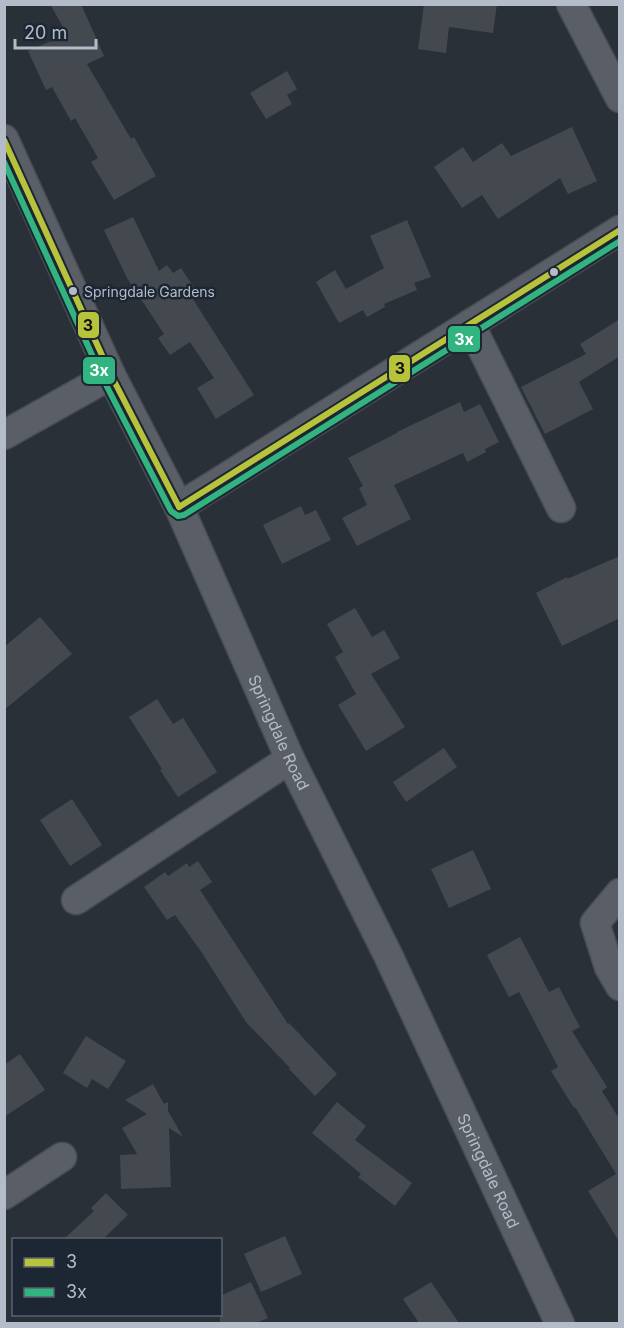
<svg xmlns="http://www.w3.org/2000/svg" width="624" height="1328" font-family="Inter,sans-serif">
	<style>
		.building { fill: #444950 }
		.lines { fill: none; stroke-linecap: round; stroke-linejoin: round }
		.minor-casing { stroke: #484c53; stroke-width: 31 }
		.minor { stroke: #5a5e66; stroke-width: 28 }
		.bus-1-casing { stroke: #1d2633; stroke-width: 10 }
		.bus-2-casing { stroke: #1d2633; stroke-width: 10 }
		.bus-1 { stroke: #b7c43b; stroke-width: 6 }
		.bus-2 { stroke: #32b480; stroke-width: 6 }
		.bus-dot { fill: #b4bcc9; stroke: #1d2633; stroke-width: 2 }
		.labels { text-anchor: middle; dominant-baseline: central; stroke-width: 5; stroke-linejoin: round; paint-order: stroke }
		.bus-label { font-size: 14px; fill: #b4bcc9; stroke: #1d2633; text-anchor: start }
		.street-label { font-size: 16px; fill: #b4bcc9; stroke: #1d2633 }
		.line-badge { stroke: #1d2633; stroke-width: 2 }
		.badge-label { font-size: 16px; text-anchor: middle; font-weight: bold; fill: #fff }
		.pale-badge-label { font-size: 16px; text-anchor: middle; font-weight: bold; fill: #111 }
	</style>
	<rect width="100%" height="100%" fill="#2a3038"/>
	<g class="building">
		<polygon points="50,4 81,4 104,56 87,64 131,139 134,137 156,176 114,200 91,162 98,158 75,118 71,121 52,87 46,90 28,51 67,34"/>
		<polygon points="424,4 497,4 493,33 449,27 446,53 418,49"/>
		<polygon points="287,71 297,89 287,95 292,104 266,119 250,93"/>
		<polygon points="572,127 597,181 568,194 560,178 498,219 482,195 462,208 434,167 463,147 473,162 502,143 511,156"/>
		<polygon points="133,217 159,271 167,265 173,273 181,268 195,289 189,293 254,395 216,419 197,388 214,378 190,342 170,355 158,338 164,334 127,278 104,230"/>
		<polygon points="407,220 431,277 414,283 417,290 384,304 385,307 367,317 363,310 339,323 316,282 335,270 346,289 384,268 370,236"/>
		<polygon points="620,319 620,356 579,382 593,409 545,434 521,387 586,354 580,344"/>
		<polygon points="460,402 464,412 480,404 499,442 485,449 486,452 467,462 463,453 394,485 411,519 357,546 342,518 367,505 359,488 363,486 348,458 397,433 397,432"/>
		<polygon points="301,506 305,515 316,510 331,540 282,564 263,525"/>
		<polygon points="620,556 620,618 562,646 536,593 567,577 567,579"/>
		<polygon points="355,608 372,637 384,630 400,658 371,674 405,727 366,751 338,705 356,694 335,657 343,652 327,624"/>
		<polygon points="40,617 72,654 4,710 4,647"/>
		<polygon points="157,699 173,724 183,718 217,772 178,797 160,770 162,769 129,717"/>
		<polygon points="444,748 457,767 406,802 393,782"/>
		<polygon points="72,799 102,845 70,866 40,820"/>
		<polygon points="473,850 491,889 449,908 431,869"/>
		<polygon points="198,861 212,882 200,890 288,1024 289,1023 337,1074 315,1096 289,1069 290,1068 246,1022 202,953 175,915 167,920 144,887 165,872 168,876 187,863 189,867"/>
		<polygon points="520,937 549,992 559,987 580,1027 572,1031 607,1087 602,1091 620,1120 620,1243 588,1191 616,1174 575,1107 574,1108 551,1071 558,1067 519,992 509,997 487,955"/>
		<polygon points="86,1036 126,1061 108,1089 92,1079 87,1088 63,1073"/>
		<polygon points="20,1054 45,1090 4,1117 4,1065"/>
		<polygon points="153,1084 164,1104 168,1102 168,1111 183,1137 169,1128 171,1187 121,1189 120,1155 137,1154 122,1128 147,1114 125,1100"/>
		<polygon points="337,1102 366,1126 355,1140 412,1183 395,1206 358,1177 361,1174 312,1133"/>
		<polygon points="106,1193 128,1215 103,1239 64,1239 94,1211 91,1208"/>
		<polygon points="285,1236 302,1274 261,1292 244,1254"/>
		<polygon points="251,1282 268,1318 256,1323 220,1323 220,1296"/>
		<polygon points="431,1282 459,1323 419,1323 403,1299"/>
	</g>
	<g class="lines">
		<g class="minor-casing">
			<g id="minor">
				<polyline points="571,4 620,98"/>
				<path id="s1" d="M4,139l107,236 68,132 111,252 97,194 173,371"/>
				<polyline points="470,324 561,508"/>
				<polyline points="4,435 111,375"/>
				<polyline points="179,507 620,230"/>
				<polyline points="620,893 595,923 609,967 620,986"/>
				<polyline points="76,900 290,759"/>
				<polyline points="4,1195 62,1157"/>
			</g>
		</g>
		<use href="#minor" class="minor"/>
		<g class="bus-1-casing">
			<g id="bus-1">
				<polyline points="4,140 111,375 179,507"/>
				<polyline points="179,507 620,230"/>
			</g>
		</g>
		<g class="bus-2-casing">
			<polyline id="bus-2" points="4,162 103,379 171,511 178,516 184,515 620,241"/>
		</g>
		<use href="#bus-1" class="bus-1"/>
		<use href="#bus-2" class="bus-2"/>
	</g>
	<g class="bus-dot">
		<circle cx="554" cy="272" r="5"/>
		<circle cx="73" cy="291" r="5"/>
	</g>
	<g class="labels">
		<g class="bus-label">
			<text x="84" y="291">Springdale Gardens</text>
		</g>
		<g class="street-label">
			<text stroke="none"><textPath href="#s1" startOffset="654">Springdale Road</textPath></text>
			<text stroke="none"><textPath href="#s1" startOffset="1140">Springdale Road</textPath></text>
		</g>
	</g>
	<g class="line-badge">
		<rect x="77" y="311" width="23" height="28" rx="6" fill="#b7c43b"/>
		<rect x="447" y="325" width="34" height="28" rx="6" fill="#32b480"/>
		<rect x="388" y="354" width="23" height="29" rx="6" fill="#b7c43b"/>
		<rect x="82" y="356" width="34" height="29" rx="6" fill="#32b480"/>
	</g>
	<g class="badge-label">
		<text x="464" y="345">3x</text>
		<text x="99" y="376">3x</text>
	</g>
	<g class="pale-badge-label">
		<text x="88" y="331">3</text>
		<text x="400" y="374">3</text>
	</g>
	<rect width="624" height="1328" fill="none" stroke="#b4bcc9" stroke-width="12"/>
	<rect x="12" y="1238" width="210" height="78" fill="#1d2633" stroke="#59626f" stroke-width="1.5"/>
	<rect x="24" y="1258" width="30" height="9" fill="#b7c43b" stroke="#59626f" stroke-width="1.5"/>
	<text x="66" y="1268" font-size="18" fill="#b4bcc9">3</text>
	<rect x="24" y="1288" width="30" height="9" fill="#32b480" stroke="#59626f" stroke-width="1.5"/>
	<text x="66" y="1298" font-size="18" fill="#b4bcc9">3x</text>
	<path d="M15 39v9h81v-9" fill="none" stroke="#b4bcc9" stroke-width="3"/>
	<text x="24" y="39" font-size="18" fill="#b4bcc9" stroke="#1d2633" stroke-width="4.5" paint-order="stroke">20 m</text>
</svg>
